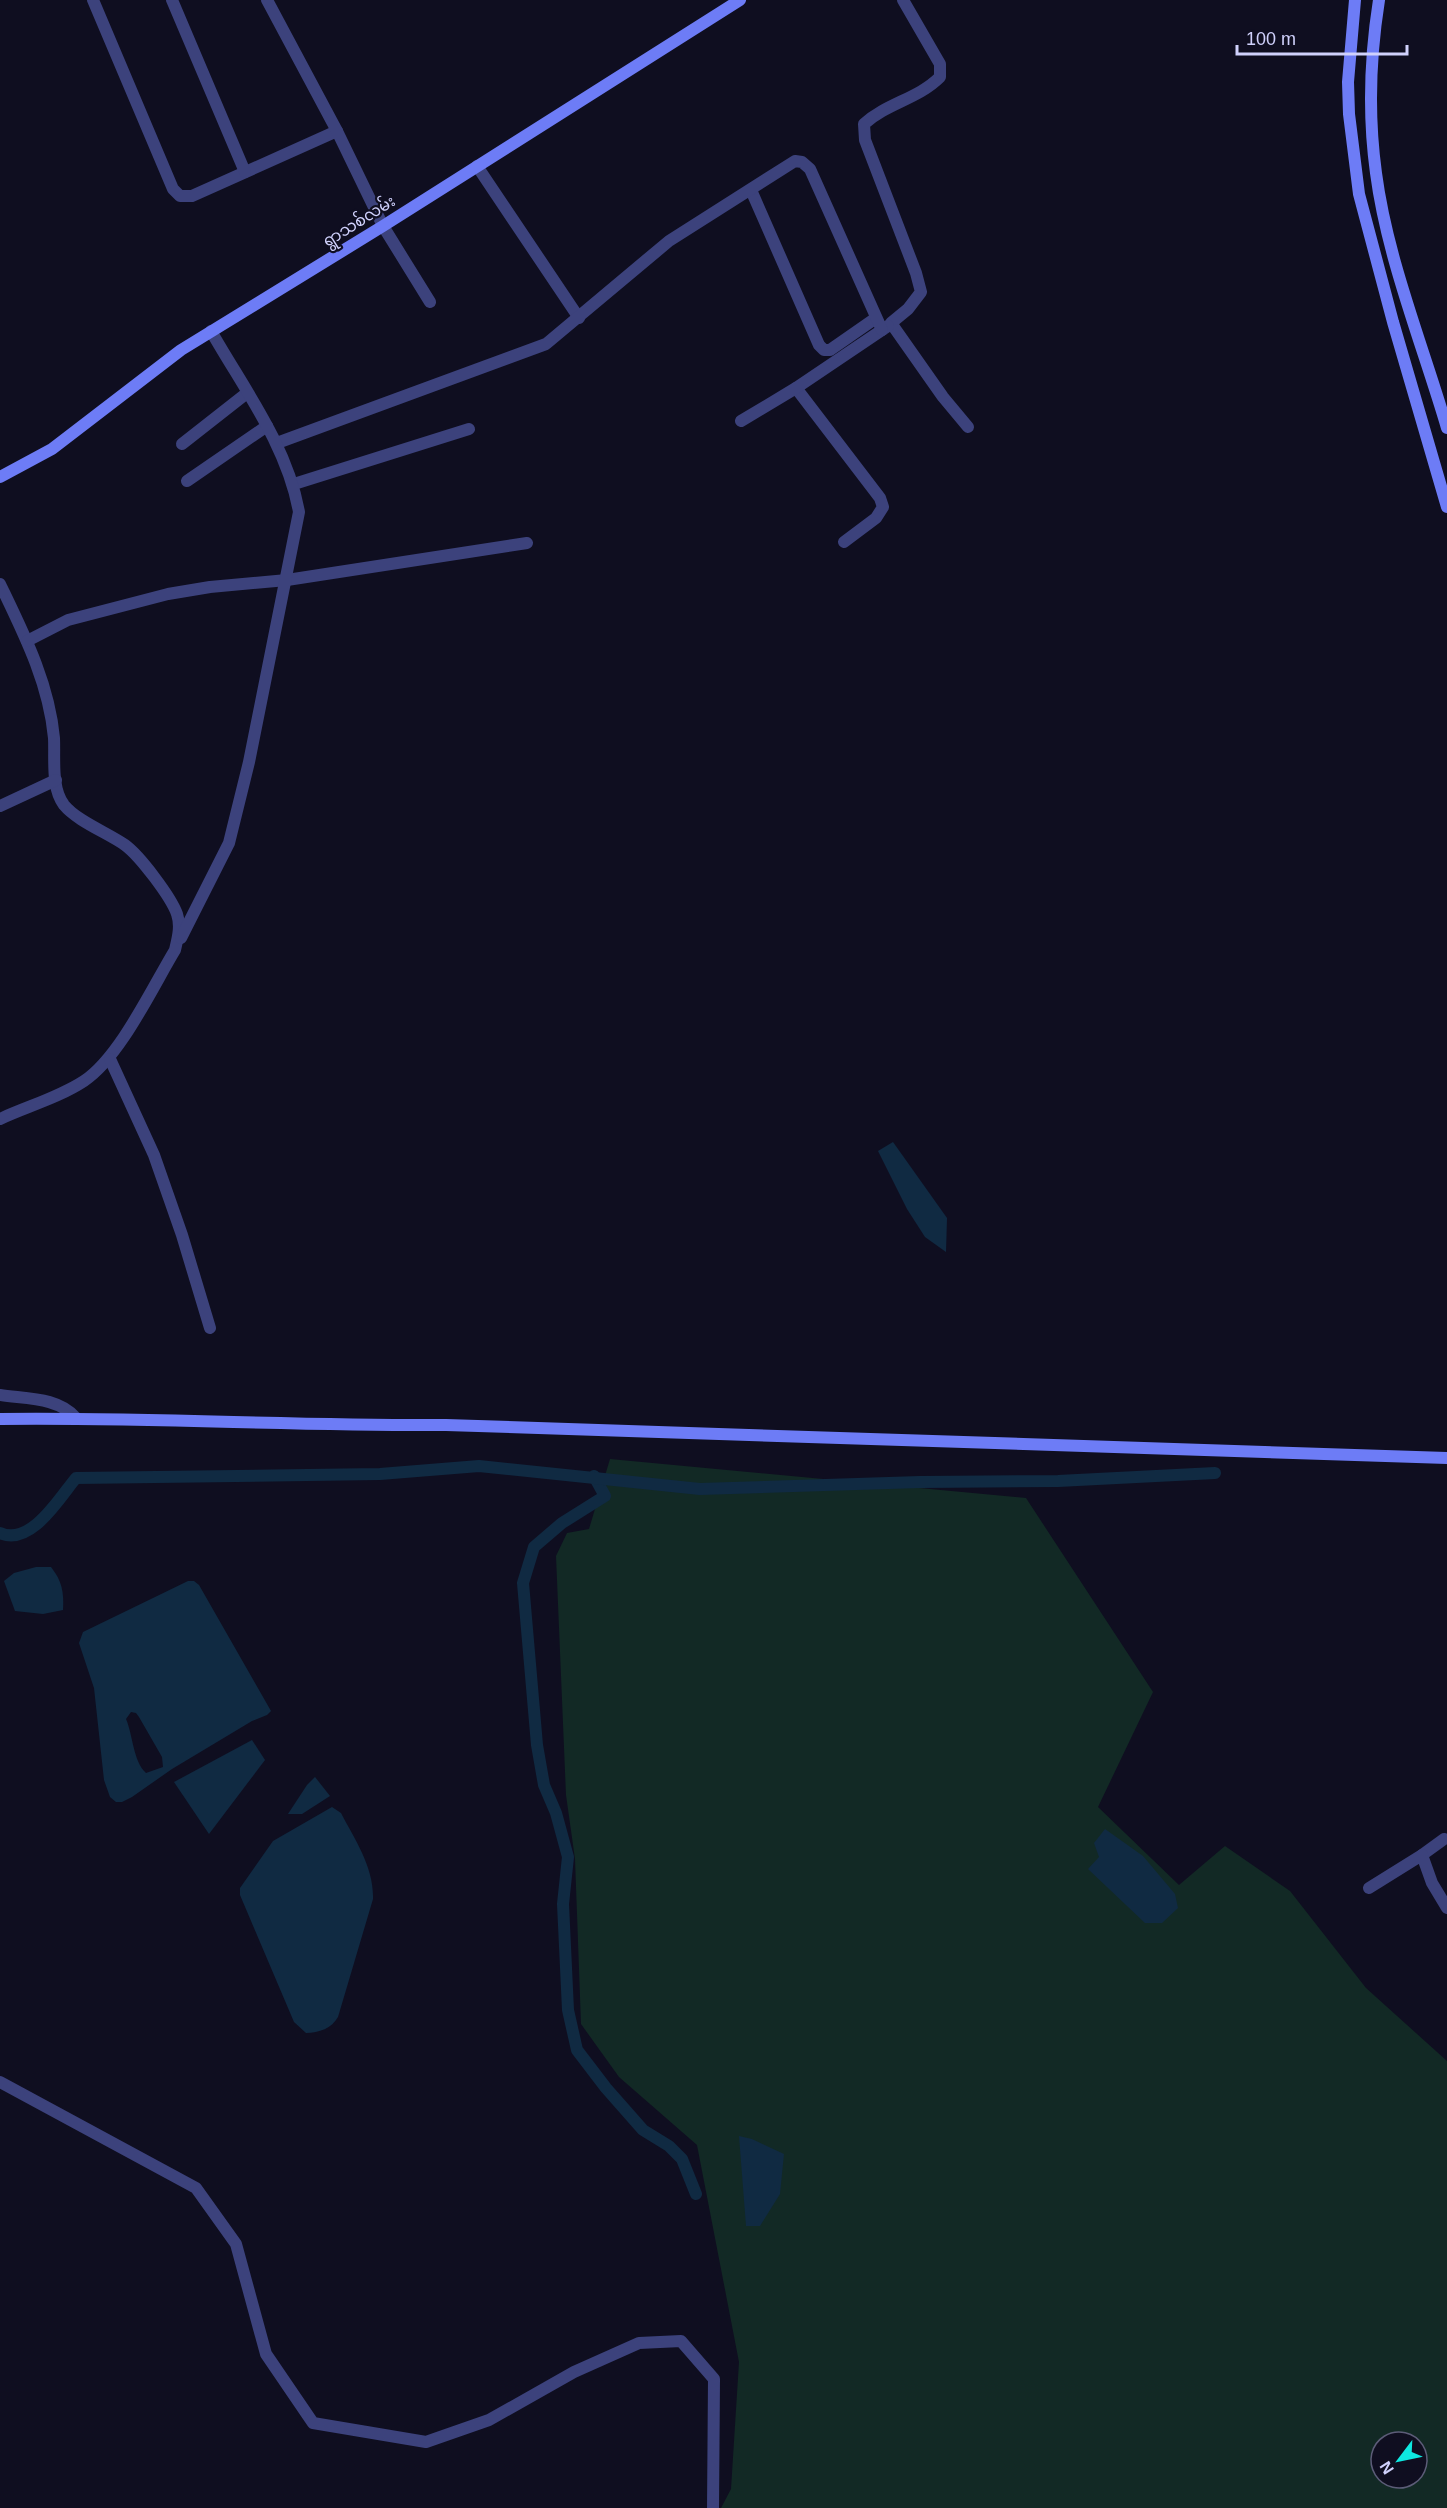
<svg xmlns="http://www.w3.org/2000/svg" width="1447" height="2508" font-family="Arial,'Noto Sans Myanmar',sans-serif">
	<style>
		.green { fill: #122925; fill-rule: evenodd }
		.water { fill: #102a42; fill-rule: evenodd }
		.lines { fill: none; stroke-linecap: round; stroke-linejoin: round }
		.canal { stroke: #102a42; stroke-width: 12 }
		.street { stroke: #3c427c; stroke-width: 12 }
		.secondary { stroke: #6d7cf6; stroke-width: 12 }
		.labels { text-anchor: middle; dominant-baseline: central; stroke-width: 4.5; stroke-linejoin: round; paint-order: stroke }
		.street-label { font-size: 16px; fill: #d0d1fc; stroke: #0f0e20 }
	</style>
	<rect width="100%" height="100%" fill="#0f0e20"/>
	<path class="green" d="M610,1459l416,39 127,194 -55,115 81,78 46,-39 65,45 76,97 81,73v447h-726l10,-19 8,-127 -42,-217 -78,-68 -38,-53 -6,-165 -9,-64 -10,-239 11,-23 22,-4zM1381,2442h36v36h-36z"/>
	<g class="water">
		<polygon points="893,1142 947,1218 946,1252 925,1237 907,1209 878,1151"/>
		<path d="M36,1567h15c11,14 13,25 12,43l-20,4 -28,-3 -11,-30 10,-8z"/>
		<path d="M188,1581h6l5,4 72,126 -4,4 -15,6 -80,48 -40,28 -10,5h-6l-6,-5 -6,-17 -10,-92 -15,-45 4,-11zM131,1712l5,1 3,4 23,40 1,10 -17,6c-13,-12 -13,-38 -20,-54z"/>
		<polygon points="252,1740 265,1760 209,1834 174,1782"/>
		<polygon points="315,1777 330,1796 302,1814 288,1814 307,1785"/>
		<path d="M332,1807l9,6c14,27 33,54 32,86l-35,118c-6,11 -19,16 -32,16l-12,-11 -54,-127v-7l33,-47z"/>
		<polygon points="1105,1829 1143,1856 1175,1894 1178,1908 1162,1923 1145,1923 1088,1869 1099,1857 1094,1843"/>
		<polygon points="739,2136 752,2139 784,2154 780,2194 760,2226 746,2226"/>
	</g>
	<g class="lines">
		<g class="canal">
			<polyline points="594,1476 605,1496 562,1523 534,1547 523,1583 537,1745 544,1785 556,1813 568,1857 563,1904 568,2010 577,2050 606,2088 643,2130 669,2146 682,2159 696,2194"/>
			<path d="M0,1533c31,14 60,-36 76,-55l304,-4 99,-8 221,23 220,-7 138,-1 157,-8"/>
		</g>
		<g class="street">
			<polyline points="93,0 173,189 180,196 192,196 337,131"/>
			<polyline points="172,0 245,172"/>
			<polyline points="267,0 337,131 383,226 430,302"/>
			<path d="M903,0l37,64v13c-22,22 -53,26 -76,47l1,16 51,133 5,19 -13,17 -17,14 52,74 25,30"/>
			<polyline points="477,166 579,318"/>
			<polyline points="751,190 819,345 824,350 830,350 876,318"/>
			<polyline points="796,388 880,498 883,507 876,518 844,542"/>
			<polyline points="741,421 796,388 888,326"/>
			<polyline points="277,443 546,344 669,241 795,161 802,162 810,169 882,330"/>
			<polyline points="182,444 247,393"/>
			<polyline points="187,481 267,426"/>
			<polyline points="294,484 469,429"/>
			<path d="M0,584c24,50 49,99 54,154 1,21 -3,50 10,67 13,16 44,28 61,40 15,11 46,52 52,69 4,12 1,23 -2,36 -23,38 -55,107 -91,131 -26,17 -56,25 -84,38"/>
			<polyline points="27,641 68,620 168,594 210,587 287,580 527,543"/>
			<polyline points="0,806 56,780"/>
			<path d="M181,938l48,-95 20,-81 50,-250c-12,-67 -55,-123 -88,-181"/>
			<polyline points="110,1059 154,1155 182,1235 210,1328"/>
			<path d="M0,1395c26,4 58,2 76,23"/>
			<polyline points="1422,1855 1444,1839"/>
			<polyline points="1369,1888 1422,1855 1432,1883 1447,1908"/>
			<polyline points="0,2082 196,2188 236,2244 266,2354 313,2423 426,2442 489,2420 574,2372 639,2343 681,2341 714,2379 713,2508"/>
		</g>
		<g class="secondary">
			<polyline points="1355,0 1348,82 1349,114 1359,194 1393,322 1447,507"/>
			<path d="M1379,0c-9,57 -11,115 -3,173 11,85 47,173 71,255"/>
			<polyline points="0,477 52,449 181,350 383,226 740,0"/>
			<path d="M0,1419c149,-2 297,7 446,6l1001,33"/>
		</g>
	</g>
	<g class="labels">
		<g class="street-label">
			<text transform="translate(359 221) rotate(-32)">ရွာသစ်လမ်း</text>
		</g>
	</g>
	<g transform="translate(1399 2460) rotate(238)"><circle r="28" fill="#0f0e20" stroke="#5c5c78" stroke-width="1.5"/>
	<path d="M0-4.5L10 22L0 15L-10 22Z" fill="#0ee9e2"/>
	<text y="-9" font-size="16" font-weight="bold" text-anchor="middle" fill="#d0d1fc">N</text>
	</g>
	<path d="M1237 45v9h170v-9" fill="none" stroke="#d0d1fc" stroke-width="3"/>
	<text x="1246" y="45" font-size="18" fill="#d0d1fc" stroke="#0f0e20" stroke-width="4.5" paint-order="stroke">100 m</text>
</svg>
